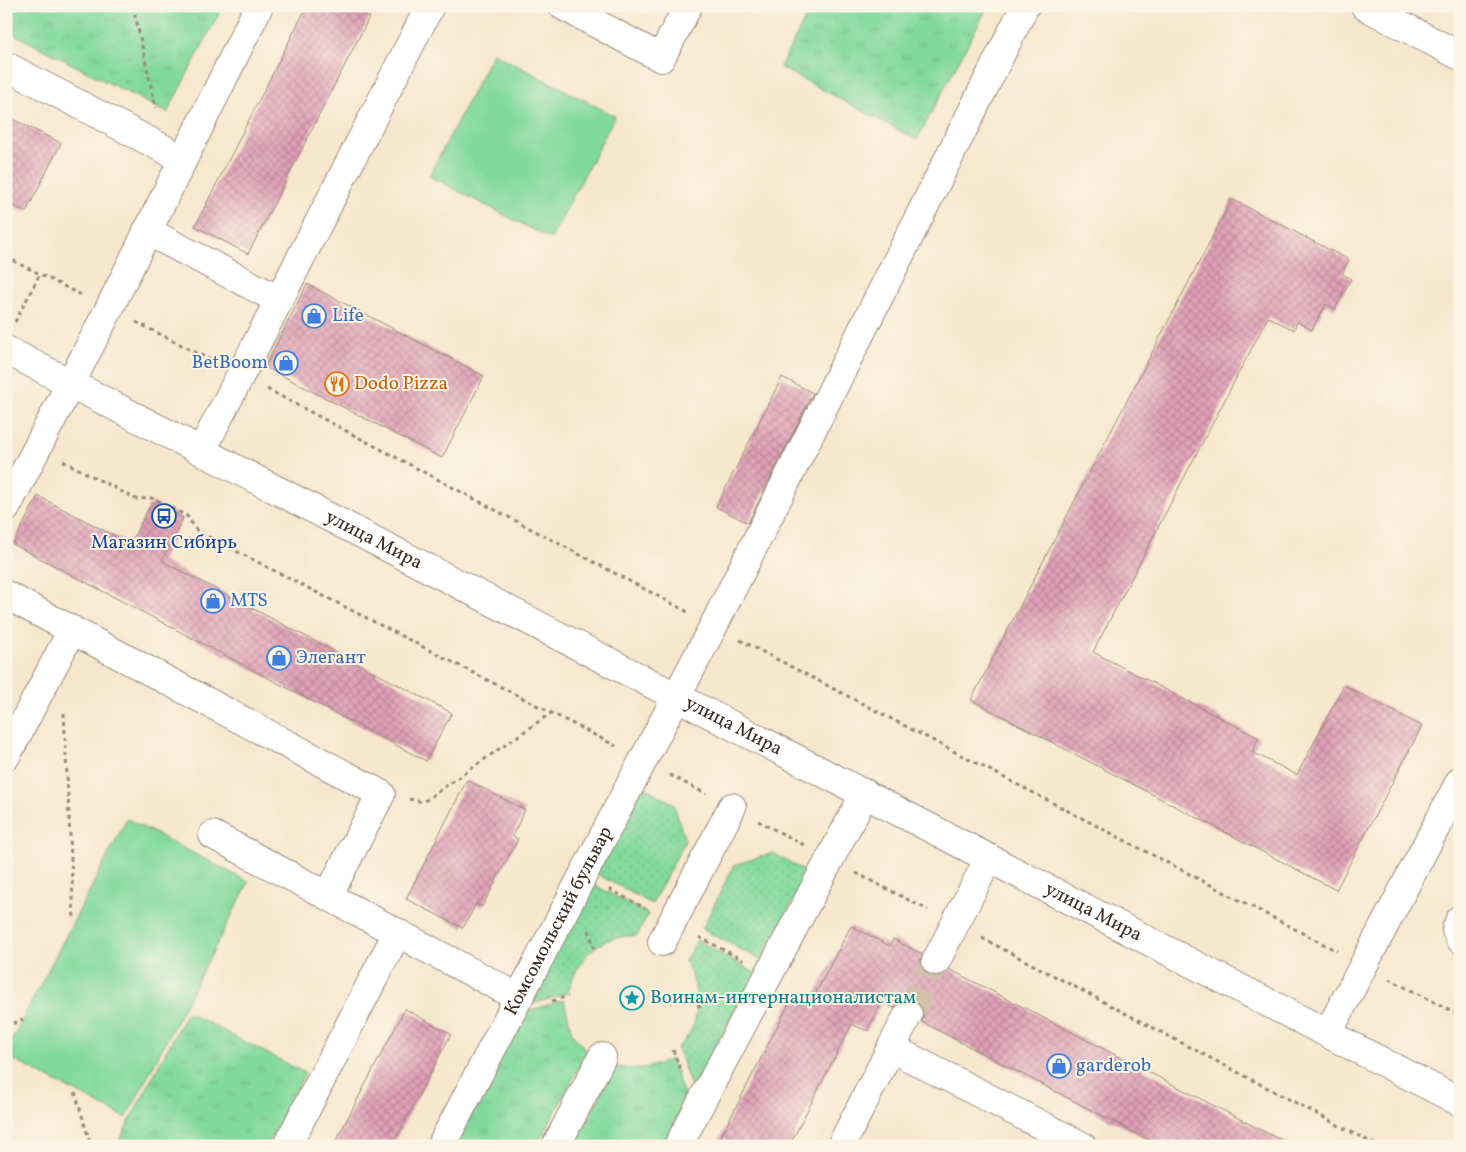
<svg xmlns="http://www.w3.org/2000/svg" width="1466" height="1152" font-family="Vollkorn,serif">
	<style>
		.grass { fill: url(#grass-dots); stroke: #5e825e }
		.park { fill: url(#park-tufts); stroke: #5e825e }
		.pitch { fill: #82d99e; stroke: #5e825e }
		.building { fill: url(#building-cross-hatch) }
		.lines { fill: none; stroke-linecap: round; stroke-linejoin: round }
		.minor-tunnel { stroke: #d1c1ab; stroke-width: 28; stroke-dasharray: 28 14; stroke-linecap: butt }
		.minor-casing { stroke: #988876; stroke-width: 30 }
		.major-casing { stroke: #988876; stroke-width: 30 }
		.path { stroke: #988876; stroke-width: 3; stroke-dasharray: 4 4; stroke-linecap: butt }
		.minor { stroke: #fff; stroke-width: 28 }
		.major { stroke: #fff; stroke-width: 28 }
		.labels { text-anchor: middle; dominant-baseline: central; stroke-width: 4; stroke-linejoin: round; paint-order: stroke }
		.shop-label { font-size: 19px; fill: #366cbe; stroke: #fcf5e5; text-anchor: start }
		.food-label { font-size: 19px; fill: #c56008; stroke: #fcf5e5; text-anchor: start }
		.street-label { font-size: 19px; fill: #3b2a1e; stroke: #fcf5e5 }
		.transit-label { font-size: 19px; fill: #164399; stroke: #fcf5e5 }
		.culture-label { font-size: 19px; fill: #0d838f; stroke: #fcf5e5; text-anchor: start }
	</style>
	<defs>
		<pattern id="grass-dots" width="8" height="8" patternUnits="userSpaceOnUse" patternTransform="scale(1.25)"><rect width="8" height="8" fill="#82d99e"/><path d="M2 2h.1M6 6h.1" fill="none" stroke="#71ba88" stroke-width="1.8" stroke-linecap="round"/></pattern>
		<pattern id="park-tufts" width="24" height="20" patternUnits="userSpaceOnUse" patternTransform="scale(1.25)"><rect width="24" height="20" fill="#82d99e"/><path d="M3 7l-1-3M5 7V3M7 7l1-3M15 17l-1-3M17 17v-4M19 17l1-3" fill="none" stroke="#71ba88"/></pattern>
		<pattern id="building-cross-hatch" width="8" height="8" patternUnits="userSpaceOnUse" patternTransform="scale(1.25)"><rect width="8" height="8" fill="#e0a1b8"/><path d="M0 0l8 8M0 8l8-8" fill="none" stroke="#b78395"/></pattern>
	</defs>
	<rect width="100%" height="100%" fill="#fcf5e5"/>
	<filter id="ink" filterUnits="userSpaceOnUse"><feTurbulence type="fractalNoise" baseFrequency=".02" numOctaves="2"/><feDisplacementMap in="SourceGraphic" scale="10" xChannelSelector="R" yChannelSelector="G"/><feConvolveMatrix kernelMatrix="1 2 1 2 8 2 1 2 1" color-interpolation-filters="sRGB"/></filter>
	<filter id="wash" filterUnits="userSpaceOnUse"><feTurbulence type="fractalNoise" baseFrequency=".0096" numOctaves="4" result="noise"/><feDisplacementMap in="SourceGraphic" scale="20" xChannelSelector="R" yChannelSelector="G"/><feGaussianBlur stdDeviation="1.12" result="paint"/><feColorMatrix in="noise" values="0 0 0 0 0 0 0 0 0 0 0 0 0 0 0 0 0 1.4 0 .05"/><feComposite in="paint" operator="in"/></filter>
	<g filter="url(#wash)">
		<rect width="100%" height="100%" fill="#f6e7ce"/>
		<g class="grass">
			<polygon points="641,785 674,804 685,841 652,904 595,873"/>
			<polygon points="773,853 808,873 761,960 702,929 734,865"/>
			<path d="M591,883l57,31 -11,22c-39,-2 -60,22 -69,57l-42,13z"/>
			<path d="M697,940l58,33 -63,116 -15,-41c27,-22 23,-59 8,-87z"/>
		</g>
		<g class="park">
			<polygon points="6,6 223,6 167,113 6,30"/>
			<polygon points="812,6 988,6 917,140 780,67"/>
			<polygon points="564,1000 572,1033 587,1052 537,1146 455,1146 524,1012"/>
			<polygon points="187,1012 305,1073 267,1146 129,1146 119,1141"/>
			<path d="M671,1059l15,42 -23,45h-89l41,-80c21,6 37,1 56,-7z"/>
		</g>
		<g class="pitch">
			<polygon points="493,53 615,116 551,239 429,176"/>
			<polygon points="127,819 249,882 126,1118 6,1056 6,1051"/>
		</g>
		<g id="blocks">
			<g class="building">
				<polygon points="307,6 375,6 248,254 195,226"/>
				<polygon points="6,116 61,143 26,212 6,202"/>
				<polygon points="1232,199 1349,260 1342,274 1351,279 1335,309 1326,304 1312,330 1297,322 1294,330 1268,317 1093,652 1259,738 1252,752 1297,775 1344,685 1422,726 1336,890 971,700"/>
				<polygon points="307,284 484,376 442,458 265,367"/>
				<polygon points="782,377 813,393 748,523 716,507"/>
				<polygon points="38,496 130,544 152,502 183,518 162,561 452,713 426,761 13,544"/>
				<polygon points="467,780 525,810 512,836 518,839 482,907 476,904 463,928 406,899"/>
				<polygon points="851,926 890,946 893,939 922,954 920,962 923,969 929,975 937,977 944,974 949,969 1292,1146 1160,1146 922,1022 924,1015 921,1007 916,1001 908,999 900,1002 894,1008 882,1002 867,1031 852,1024 789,1146 716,1146 794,994 811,1002"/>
				<polygon points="405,1009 451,1034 392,1146 333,1146"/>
			</g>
		</g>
	</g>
	<g filter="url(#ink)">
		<use href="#blocks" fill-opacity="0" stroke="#988876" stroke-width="1"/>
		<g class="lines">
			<polyline class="minor-tunnel" points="908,1015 936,961"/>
			<g class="minor-casing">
				<g id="minor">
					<polyline points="563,6 661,58 688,6"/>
					<polyline points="1365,6 1460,56"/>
					<polyline points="6,66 183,159"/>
					<polyline points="147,231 279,300"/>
					<polyline points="202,450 430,6"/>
					<polyline points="6,508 109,309 259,6"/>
					<polyline points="6,595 72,630 6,756"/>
					<polyline points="72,630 381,794 328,896"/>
					<polyline points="213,835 518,997"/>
					<polyline points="1460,919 1456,930 1460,939"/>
					<polyline points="662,942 732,807"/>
					<polyline points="936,961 989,858"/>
					<polyline points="1328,1033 1460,781"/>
					<polyline points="891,1048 908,1015"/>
					<polyline points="287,1146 397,933"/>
					<path id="s1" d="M441,1146l273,-521 311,-619"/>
					<polyline points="556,1146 602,1057"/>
					<polyline points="678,1146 865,793"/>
					<polyline points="841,1146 891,1048 1082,1146"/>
				</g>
			</g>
			<g class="major-casing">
				<g id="major">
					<path id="s2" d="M6,350l1454,752"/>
				</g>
			</g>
			<g class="path">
				<polyline points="133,6 156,108"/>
				<polyline points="6,257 83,296"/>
				<polyline points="15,322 40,274"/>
				<polyline points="136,322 213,361"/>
				<polyline points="267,389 688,612"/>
				<polyline points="63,461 136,499 152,498 187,516 197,531 616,746"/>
				<polyline points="740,640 1337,951"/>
				<polyline points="64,713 74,920"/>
				<polyline points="670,775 706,794"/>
				<polyline points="409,799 423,802 551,713"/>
				<polyline points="758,821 804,845"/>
				<polyline points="856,873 928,910"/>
				<polyline points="609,889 645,908"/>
				<polyline points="589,930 594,948"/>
				<polyline points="699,937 743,960"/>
				<polyline points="982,938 1378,1146"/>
				<polyline points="1389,979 1460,1015"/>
				<polyline points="552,1001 568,996"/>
				<polyline points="697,1006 723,998"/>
				<polyline points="6,1027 23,1019"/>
				<polyline points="673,1050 682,1073"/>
				<polyline points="75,1092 91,1146"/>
			</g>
			<use href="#minor" class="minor"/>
			<use href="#major" class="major"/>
		</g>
	</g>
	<defs>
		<g id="shop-ring" transform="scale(1.25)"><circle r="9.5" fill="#fcf5e5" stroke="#3f7fe0" stroke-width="1.5"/><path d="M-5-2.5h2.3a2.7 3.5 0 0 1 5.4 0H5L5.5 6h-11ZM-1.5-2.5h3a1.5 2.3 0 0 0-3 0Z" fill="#3f7fe0"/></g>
		<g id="restaurant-ring" transform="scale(1.25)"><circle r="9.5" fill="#fcf5e5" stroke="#e8710a" stroke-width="1.5"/><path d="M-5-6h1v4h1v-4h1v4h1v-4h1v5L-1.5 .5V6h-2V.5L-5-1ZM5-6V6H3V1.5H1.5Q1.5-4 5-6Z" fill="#e8710a"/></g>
		<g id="bus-ring" transform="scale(1.25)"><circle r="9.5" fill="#fcf5e5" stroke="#1a4fb4" stroke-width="1.5"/><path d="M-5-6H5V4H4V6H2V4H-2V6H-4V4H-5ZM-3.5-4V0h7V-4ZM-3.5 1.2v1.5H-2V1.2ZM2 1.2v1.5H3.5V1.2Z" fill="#1a4fb4"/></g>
		<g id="sight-ring" transform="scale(1.25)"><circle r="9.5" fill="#fcf5e5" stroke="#0f9aa8" stroke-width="1.5"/><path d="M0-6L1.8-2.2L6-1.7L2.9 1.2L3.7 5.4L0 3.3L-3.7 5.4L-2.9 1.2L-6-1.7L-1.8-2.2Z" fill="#0f9aa8"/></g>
	</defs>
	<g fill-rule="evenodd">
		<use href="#shop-ring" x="314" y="316"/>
		<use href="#shop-ring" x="286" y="363"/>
		<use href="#restaurant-ring" x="337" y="384"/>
		<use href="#bus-ring" x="164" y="516"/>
		<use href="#shop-ring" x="213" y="601"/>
		<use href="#shop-ring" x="279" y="658"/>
		<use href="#sight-ring" x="632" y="998"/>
		<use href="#shop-ring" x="1059" y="1066"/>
	</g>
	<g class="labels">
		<g class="shop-label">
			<text x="332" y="316">Life</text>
			<text x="268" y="363" text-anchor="end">BetBoom</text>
			<text x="230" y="601">MTS</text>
			<text x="296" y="658">Элегант</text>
			<text x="1076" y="1066">garderob</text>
		</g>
		<g class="food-label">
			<text x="354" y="384">Dodo Pizza</text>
		</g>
		<g class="street-label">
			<text stroke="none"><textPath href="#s2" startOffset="414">улица Мира</textPath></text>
			<text stroke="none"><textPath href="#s2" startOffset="819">улица Мира</textPath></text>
			<text stroke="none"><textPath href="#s2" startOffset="1224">улица Мира</textPath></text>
			<text stroke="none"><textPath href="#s1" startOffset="254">Комсомольский бульвар</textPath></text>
		</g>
		<g class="transit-label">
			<text x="164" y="543">Магазин Сибирь</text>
		</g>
		<g class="culture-label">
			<text x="650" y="998">Воинам-интернационалистам</text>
		</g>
	</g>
	<rect width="1466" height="1152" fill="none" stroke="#fcf5e5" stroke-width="25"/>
</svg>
